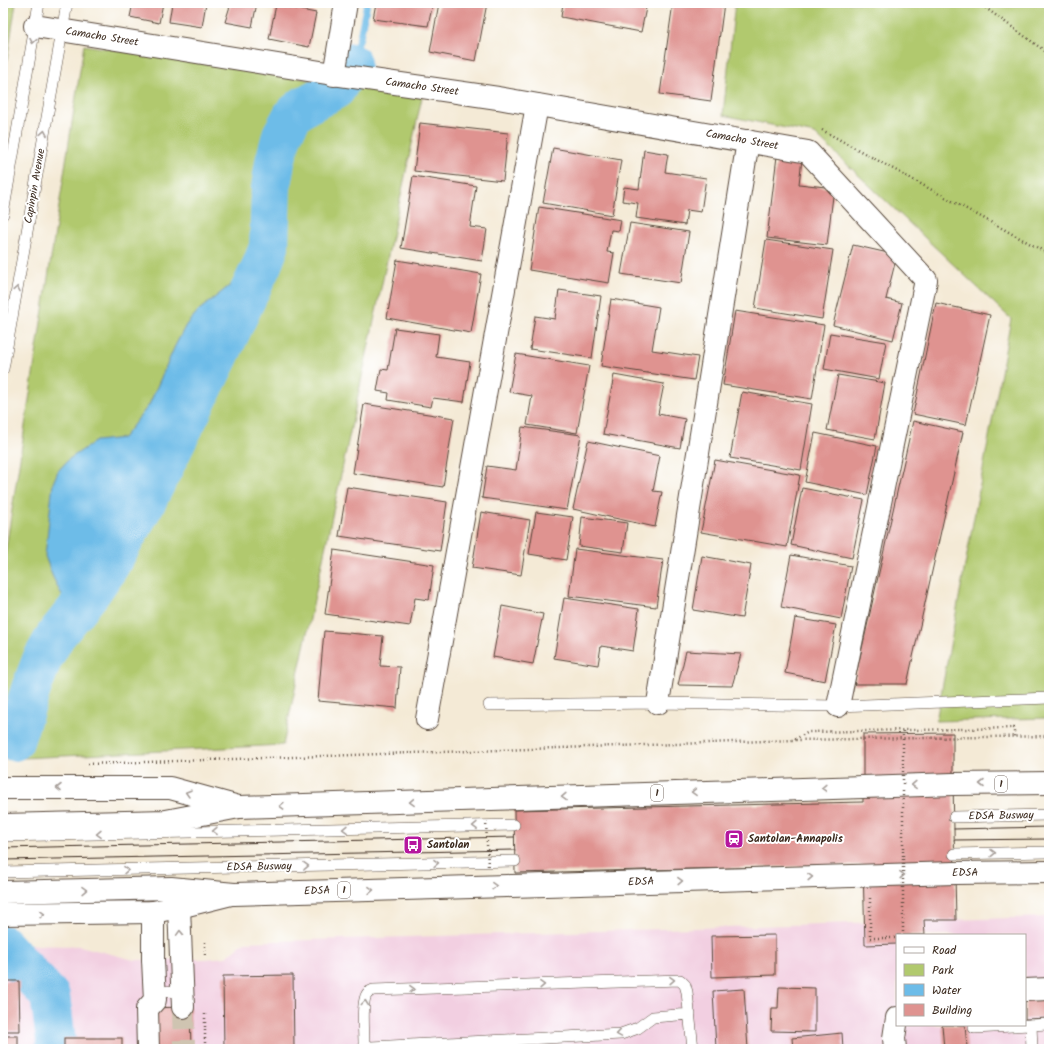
<svg xmlns="http://www.w3.org/2000/svg" width="1052" height="1052" font-family="Kalam,sans-serif">
	<style>
		.built { fill: #f2cfe1; fill-rule: evenodd }
		.green { fill: #b1c96e; stroke: #767a46 }
		.water { fill: #6dbce8; stroke: #547383 }
		.lines { fill: none; stroke-linecap: round; stroke-linejoin: round }
		.stream { stroke: #6dbce8; stroke-width: 7 }
		.river { stroke: #6dbce8; stroke-width: 40 }
		.building { fill: #df9390 }
		.minor-tunnel { stroke: #cfc4b1; stroke-width: 22; stroke-dasharray: 22 11; stroke-linecap: butt }
		.service-casing { stroke: #57473a; stroke-width: 12 }
		.minor-casing { stroke: #57473a; stroke-width: 24 }
		.secondary-casing { stroke: #57473a; stroke-width: 24 }
		.trunk-casing { stroke: #57473a; stroke-width: 24 }
		.path { stroke: #57473a; stroke-width: 2.5; stroke-dasharray: 1 3; stroke-linecap: butt }
		.service { stroke: #fff; stroke-width: 11 }
		.minor { stroke: #fff; stroke-width: 22 }
		.secondary { stroke: #fff; stroke-width: 22 }
		.trunk { stroke: #fff; stroke-width: 22 }
		.tram { stroke: #3b2a1e; stroke-width: 1 }
		.path-bridge { stroke: #57473a; stroke-width: 2.5; stroke-dasharray: 1 3; stroke-linecap: butt }
		.oneway { stroke: #a79f9a }
		.labels { text-anchor: middle; dominant-baseline: central; stroke-width: 4; stroke-linejoin: round; paint-order: stroke }
		.shield { fill: #fff; stroke: #766a62; stroke-width: 1 }
		.shield-label { font-size: 10px; font-weight: bold; fill: #3b2a1e }
		.street-label { font-size: 11px; fill: #3b2a1e; stroke: #fff }
		.poi-label { font-size: 11px; font-weight: bold; fill: #3b2a1e; stroke: #fff; text-anchor: start }
	</style>
	<rect width="100%" height="100%" fill="#fff"/>
	<filter id="ink" filterUnits="userSpaceOnUse"><feTurbulence type="fractalNoise" baseFrequency=".025" numOctaves="2"/><feDisplacementMap in="SourceGraphic" scale="8" xChannelSelector="R" yChannelSelector="G"/><feConvolveMatrix kernelMatrix="1 2 1 2 8 2 1 2 1" color-interpolation-filters="sRGB"/></filter>
	<filter id="wash" filterUnits="userSpaceOnUse"><feTurbulence type="fractalNoise" baseFrequency=".012" numOctaves="4" result="noise"/><feDisplacementMap in="SourceGraphic" scale="16" xChannelSelector="R" yChannelSelector="G"/><feGaussianBlur stdDeviation="0.9" result="paint"/><feColorMatrix in="noise" values="0 0 0 0 0 0 0 0 0 0 0 0 0 0 0 0 0 1.4 0 .05"/><feComposite in="paint" operator="in"/></filter>
	<g filter="url(#wash)">
		<rect width="100%" height="100%" fill="#f4ead6"/>
		<path class="built" d="M1049,917v132h-1046v-104l77,1 54,14 71,-1 21,-2 19,-15zM897,935h128v90h-128z"/>
		<g class="green">
			<polygon points="3,3 16,3 3,86"/>
			<polygon points="735,3 1049,3 1049,718 936,721 1011,319 815,134 723,115"/>
			<polygon points="84,45 422,97 283,745 3,759 3,568"/>
		</g>
		<polygon class="water" points="254,270 196,391 140,501 100,571 78,600 67,603 61,594 52,575 45,556 53,483 58,471 69,459 96,441 123,438 149,405 175,346 186,325 199,310 238,279"/>
		<g class="lines">
			<polyline class="stream" points="351,63 360,37 367,3"/>
			<g class="river">
				<polyline points="14,741 32,686 42,660 56,635 91,592 109,566 148,498 219,356 262,265 269,247 271,188 275,162 282,135 293,115 304,106 336,89 351,63"/>
				<polyline points="3,945 50,996 56,1041 55,1049"/>
			</g>
		</g>
		<g id="blocks">
			<g class="building">
				<polygon points="133,3 163,3 159,23 130,17"/>
				<polygon points="172,3 206,3 202,27 169,22"/>
				<polygon points="231,3 257,3 252,27 225,22"/>
				<polygon points="376,3 433,3 428,26 373,19"/>
				<polygon points="439,3 487,3 476,61 430,52"/>
				<polygon points="563,3 647,3 641,32 561,17"/>
				<polygon points="673,3 724,3 711,101 660,94"/>
				<polygon points="276,5 316,13 309,47 269,39"/>
				<polygon points="420,123 508,133 503,181 414,171"/>
				<polygon points="553,148 621,160 612,215 543,203"/>
				<polygon points="644,150 668,154 665,172 706,178 701,212 687,210 685,225 636,218 638,203 622,201 624,187 639,189"/>
				<polygon points="777,156 802,159 799,184 834,188 827,245 767,238"/>
				<polygon points="413,176 476,186 470,227 487,229 482,261 401,248"/>
				<polygon points="539,207 621,220 619,231 611,230 607,252 614,253 609,283 529,270"/>
				<polygon points="630,223 689,232 681,283 621,274"/>
				<polygon points="766,240 833,250 822,319 755,308"/>
				<polygon points="853,245 897,255 886,299 902,303 893,340 833,325"/>
				<polygon points="397,260 481,274 471,333 387,318"/>
				<polygon points="559,290 601,296 592,358 530,349 535,316 555,319"/>
				<polygon points="611,299 659,307 652,350 698,357 694,380 601,366"/>
				<polygon points="936,303 990,315 966,425 913,414"/>
				<polygon points="735,311 824,325 812,399 723,385"/>
				<polygon points="395,328 439,334 436,357 470,362 464,402 433,398 431,407 388,400 389,393 377,391 381,369 388,370"/>
				<polygon points="830,333 886,342 879,379 824,369"/>
				<polygon points="516,354 589,366 577,433 527,425 532,396 509,392"/>
				<polygon points="614,375 664,384 658,414 685,419 680,448 603,434"/>
				<polygon points="838,375 885,383 875,439 827,430"/>
				<polygon points="742,392 812,404 801,470 730,458"/>
				<polygon points="364,404 454,418 443,487 353,473"/>
				<polygon points="913,421 963,432 907,684 854,684"/>
				<polygon points="522,427 581,435 567,510 482,498 487,466 516,470"/>
				<polygon points="815,433 877,446 867,495 805,482"/>
				<polygon points="588,441 660,456 653,491 662,492 655,527 573,509"/>
				<polygon points="715,460 800,475 787,547 701,532"/>
				<polygon points="347,487 447,502 440,551 339,536"/>
				<polygon points="802,488 864,500 852,558 791,545"/>
				<polygon points="481,512 530,520 521,575 472,568"/>
				<polygon points="536,512 573,517 566,560 529,554"/>
				<polygon points="582,517 627,523 623,552 579,546"/>
				<polygon points="575,549 663,560 656,607 569,596"/>
				<polygon points="334,550 434,565 429,600 415,598 410,626 325,614"/>
				<polygon points="791,555 851,566 841,619 781,607"/>
				<polygon points="702,556 751,565 742,618 693,610"/>
				<polygon points="564,598 639,609 633,651 601,646 598,665 554,658"/>
				<polygon points="502,606 543,614 533,664 493,657"/>
				<polygon points="795,618 836,625 825,681 785,673"/>
				<polygon points="324,631 383,636 380,666 400,667 397,708 318,701"/>
				<polygon points="686,651 741,654 732,686 678,685"/>
				<polygon points="953,733 953,784 956,920 924,920 925,935 897,935 897,944 865,945 863,865 515,873 514,810 863,802 863,734"/>
				<polygon points="775,935 775,975 712,977 711,936"/>
				<polygon points="293,975 294,1049 224,1049 223,976"/>
				<polygon points="3,981 19,981 20,1031 3,1031"/>
				<polygon points="779,987 815,988 815,1032 771,1031 772,1008 778,1008"/>
				<polygon points="744,989 748,1049 716,1049 713,991"/>
				<polygon points="1049,992 1049,1018 1025,1019 1025,994"/>
				<polygon points="183,1007 190,1007 191,1049 151,1049 150,1008"/>
				<polygon points="942,1025 965,1025 967,1047 944,1049"/>
				<polygon points="842,1033 843,1049 793,1049 792,1038"/>
				<rect x="3" y="1036" width="15" height="13"/>
				<rect x="64" y="1038" width="58" height="11"/>
			</g>
		</g>
	</g>
	<g filter="url(#ink)">
		<use href="#blocks" fill-opacity="0" stroke="#57473a" stroke-width="1"/>
		<g class="lines">
			<polyline class="minor-tunnel" points="183,1007 184,1049"/>
			<g class="service-casing">
				<g id="service">
					<polyline points="3,214 39,3"/>
					<polyline points="3,369 67,3"/>
					<polyline points="489,705 658,703 838,706 1049,698"/>
					<polyline points="954,817 1049,815"/>
					<polyline points="3,836 514,825"/>
					<polyline points="954,854 1049,852"/>
					<polyline points="3,872 515,861"/>
					<polyline points="154,992 182,991"/>
					<path d="M690,1014l-37,3 -15,11 -17,6 -250,13 -3,-1 -4,-3c0,-9 -3,-45 4,-50 1,-2 4,-2 5,-3l307,-10 5,5 2,7 6,57"/>
					<polyline points="1031,1025 1032,1049"/>
					<polyline points="974,1028 1049,1024"/>
				</g>
			</g>
			<g class="minor-casing">
				<g id="minor">
					<polyline points="35,26 339,75 498,98 808,152 926,280 838,706"/>
					<polyline points="334,75 346,3"/>
					<polyline points="658,703 748,141"/>
					<polyline points="427,719 537,105"/>
					<polyline points="179,907 183,1007"/>
					<polyline points="1025,990 1049,989"/>
					<polyline points="148,1049 147,1009 155,1000 153,960 153,912"/>
					<polyline points="895,1049 894,1038 897,1018"/>
				</g>
			</g>
			<g class="secondary-casing">
				<g id="secondary">
					<polyline points="3,788 170,788 239,807"/>
					<polyline points="3,914 153,912 179,907 231,894"/>
				</g>
			</g>
			<g class="trunk-casing">
				<g id="trunk">
					<polyline points="3,825 166,821 239,807 863,787 953,784 1049,783"/>
					<polyline points="3,892 171,888 234,894 955,873 1049,872"/>
				</g>
			</g>
			<g class="path">
				<polyline points="979,3 1049,54"/>
				<polyline points="822,130 1049,254"/>
				<polyline points="795,739 809,732 1014,728 1014,737"/>
				<polyline points="88,764 794,740 1049,736"/>
				<polyline points="870,898 870,938 897,938"/>
				<polyline points="205,955 205,939"/>
				<polyline points="205,1014 205,1049"/>
			</g>
			<use href="#service" class="service"/>
			<use href="#minor" class="minor"/>
			<use href="#secondary" class="secondary"/>
			<use href="#trunk" class="trunk"/>
			<g class="tram">
				<polyline points="954,829 1049,827"/>
				<polyline points="954,840 1049,839"/>
				<polyline points="3,848 514,837"/>
				<polyline points="3,860 515,850"/>
			</g>
			<g class="path-bridge">
				<polyline points="903,731 903,935"/>
				<polyline points="486,821 488,867"/>
			</g>
		</g>
		<defs><path id="oneway-chevron" d="M-2-3.5L2.5 0L-2 3.5" fill="none" stroke-width="1.6" stroke-linecap="round" stroke-linejoin="round"/></defs>
		<g class="oneway">
			<use href="#oneway-chevron" transform="translate(33 41) rotate(100)"/>
			<use href="#oneway-chevron" transform="translate(44 133) rotate(-80)"/>
			<use href="#oneway-chevron" transform="translate(17 289) rotate(-80)"/>
			<use href="#oneway-chevron" transform="translate(982 784) rotate(180)"/>
			<use href="#oneway-chevron" transform="translate(914 785) rotate(178)"/>
			<use href="#oneway-chevron" transform="translate(59 788) rotate(180)"/>
			<use href="#oneway-chevron" transform="translate(824 788) rotate(178)"/>
			<use href="#oneway-chevron" transform="translate(694 792) rotate(178)"/>
			<use href="#oneway-chevron" transform="translate(188 793) rotate(-164)"/>
			<use href="#oneway-chevron" transform="translate(564 797) rotate(178)"/>
			<use href="#oneway-chevron" transform="translate(412 802) rotate(178)"/>
			<use href="#oneway-chevron" transform="translate(282 806) rotate(178)"/>
			<use href="#oneway-chevron" transform="translate(475 826) rotate(179)"/>
			<use href="#oneway-chevron" transform="translate(345 829) rotate(179)"/>
			<use href="#oneway-chevron" transform="translate(215 831) rotate(179)"/>
			<use href="#oneway-chevron" transform="translate(99 834) rotate(179)"/>
			<use href="#oneway-chevron" transform="translate(993 853) rotate(-1)"/>
			<use href="#oneway-chevron" transform="translate(436 863) rotate(-1)"/>
			<use href="#oneway-chevron" transform="translate(306 866) rotate(-1)"/>
			<use href="#oneway-chevron" transform="translate(126 870) rotate(-1)"/>
			<use href="#oneway-chevron" transform="translate(902 875) rotate(-2)"/>
			<use href="#oneway-chevron" transform="translate(810 877) rotate(-2)"/>
			<use href="#oneway-chevron" transform="translate(680 881) rotate(-2)"/>
			<use href="#oneway-chevron" transform="translate(494 886) rotate(-2)"/>
			<use href="#oneway-chevron" transform="translate(84 890) rotate(-1)"/>
			<use href="#oneway-chevron" transform="translate(371 890) rotate(-2)"/>
			<use href="#oneway-chevron" transform="translate(42 914) rotate(-1)"/>
			<use href="#oneway-chevron" transform="translate(180 933) rotate(-92)"/>
			<use href="#oneway-chevron" transform="translate(672 980) rotate(-2)"/>
			<use href="#oneway-chevron" transform="translate(542 985) rotate(-2)"/>
			<use href="#oneway-chevron" transform="translate(412 989) rotate(-2)"/>
			<use href="#oneway-chevron" transform="translate(365 1003) rotate(-83)"/>
			<use href="#oneway-chevron" transform="translate(619 1034) rotate(171)"/>
		</g>
	</g>
	<defs>
		<g id="station-square" transform="scale(1)"><rect x="-9" y="-9" width="18" height="18" rx="4" fill="#b5179e" stroke="#fff"/><path d="M-3-6H3Q5-6 5-4V2Q5 4 3 4L4.5 6H3L1.5 4h-3L-3 6H-4.5L-3 4Q-5 4-5 2V-4Q-5-6-3-6ZM-3.5-4v3h7v-3ZM-3.5 1v1.5H-2V1ZM2 1v1.5H3.5V1Z" fill="#fff"/></g>
		<g id="bus-square" transform="scale(1)"><rect x="-9" y="-9" width="18" height="18" rx="4" fill="#b5179e" stroke="#fff"/><path d="M-5-6H5V4H4V6H2V4H-2V6H-4V4H-5ZM-3.5-4V0h7V-4ZM-3.5 1.2v1.5H-2V1.2ZM2 1.2v1.5H3.5V1.2Z" fill="#fff"/></g>
	</defs>
	<g fill-rule="evenodd">
		<use href="#station-square" x="734" y="839"/>
		<use href="#bus-square" x="413" y="845"/>
	</g>
	<g class="labels">
		<g class="shield">
			<rect x="995" y="776" width="12" height="16" rx="3"/>
			<rect x="651" y="785" width="12" height="16" rx="3"/>
			<rect x="338" y="882" width="12" height="16" rx="3"/>
		</g>
		<g class="shield-label">
			<text x="1001" y="784">1</text>
			<text x="657" y="793">1</text>
			<text x="344" y="890">1</text>
		</g>
		<g class="street-label">
			<text transform="translate(102 37) rotate(9)">Camacho Street</text>
			<text transform="translate(422 87) rotate(8)">Camacho Street</text>
			<text transform="translate(742 140) rotate(10)">Camacho Street</text>
			<text transform="translate(35 186) rotate(-80)">Capinpin Avenue</text>
			<text transform="translate(1001 816) rotate(-1)">EDSA Busway</text>
			<text transform="translate(259 867) rotate(-1)">EDSA Busway</text>
			<text transform="translate(965 873) rotate(-1)">EDSA</text>
			<text transform="translate(641 882) rotate(-2)">EDSA</text>
			<text transform="translate(317 891) rotate(-2)">EDSA</text>
		</g>
		<g class="poi-label">
			<text x="748" y="839">Santolan-Annapolis</text>
			<text x="427" y="845">Santolan</text>
		</g>
	</g>
	<rect width="1052" height="1052" fill="none" stroke="#fff" stroke-width="16"/>
	<rect x="896" y="934" width="130" height="92" fill="#ffffff" stroke="#b1aaa5"/>
	<rect x="904" y="947" width="20" height="6" fill="#ffffff" stroke="#b1aaa5"/>
	<text x="932" y="954" font-size="12" fill="#3b2a1e">Road</text>
	<rect x="904" y="964" width="20" height="12" fill="#b1c96e" stroke="#b1aaa5"/>
	<text x="932" y="974" font-size="12" fill="#3b2a1e">Park</text>
	<rect x="904" y="984" width="20" height="12" fill="#6dbce8" stroke="#b1aaa5"/>
	<text x="932" y="994" font-size="12" fill="#3b2a1e">Water</text>
	<rect x="904" y="1004" width="20" height="12" fill="#df9390" stroke="#b1aaa5"/>
	<text x="932" y="1014" font-size="12" fill="#3b2a1e">Building</text>
</svg>
